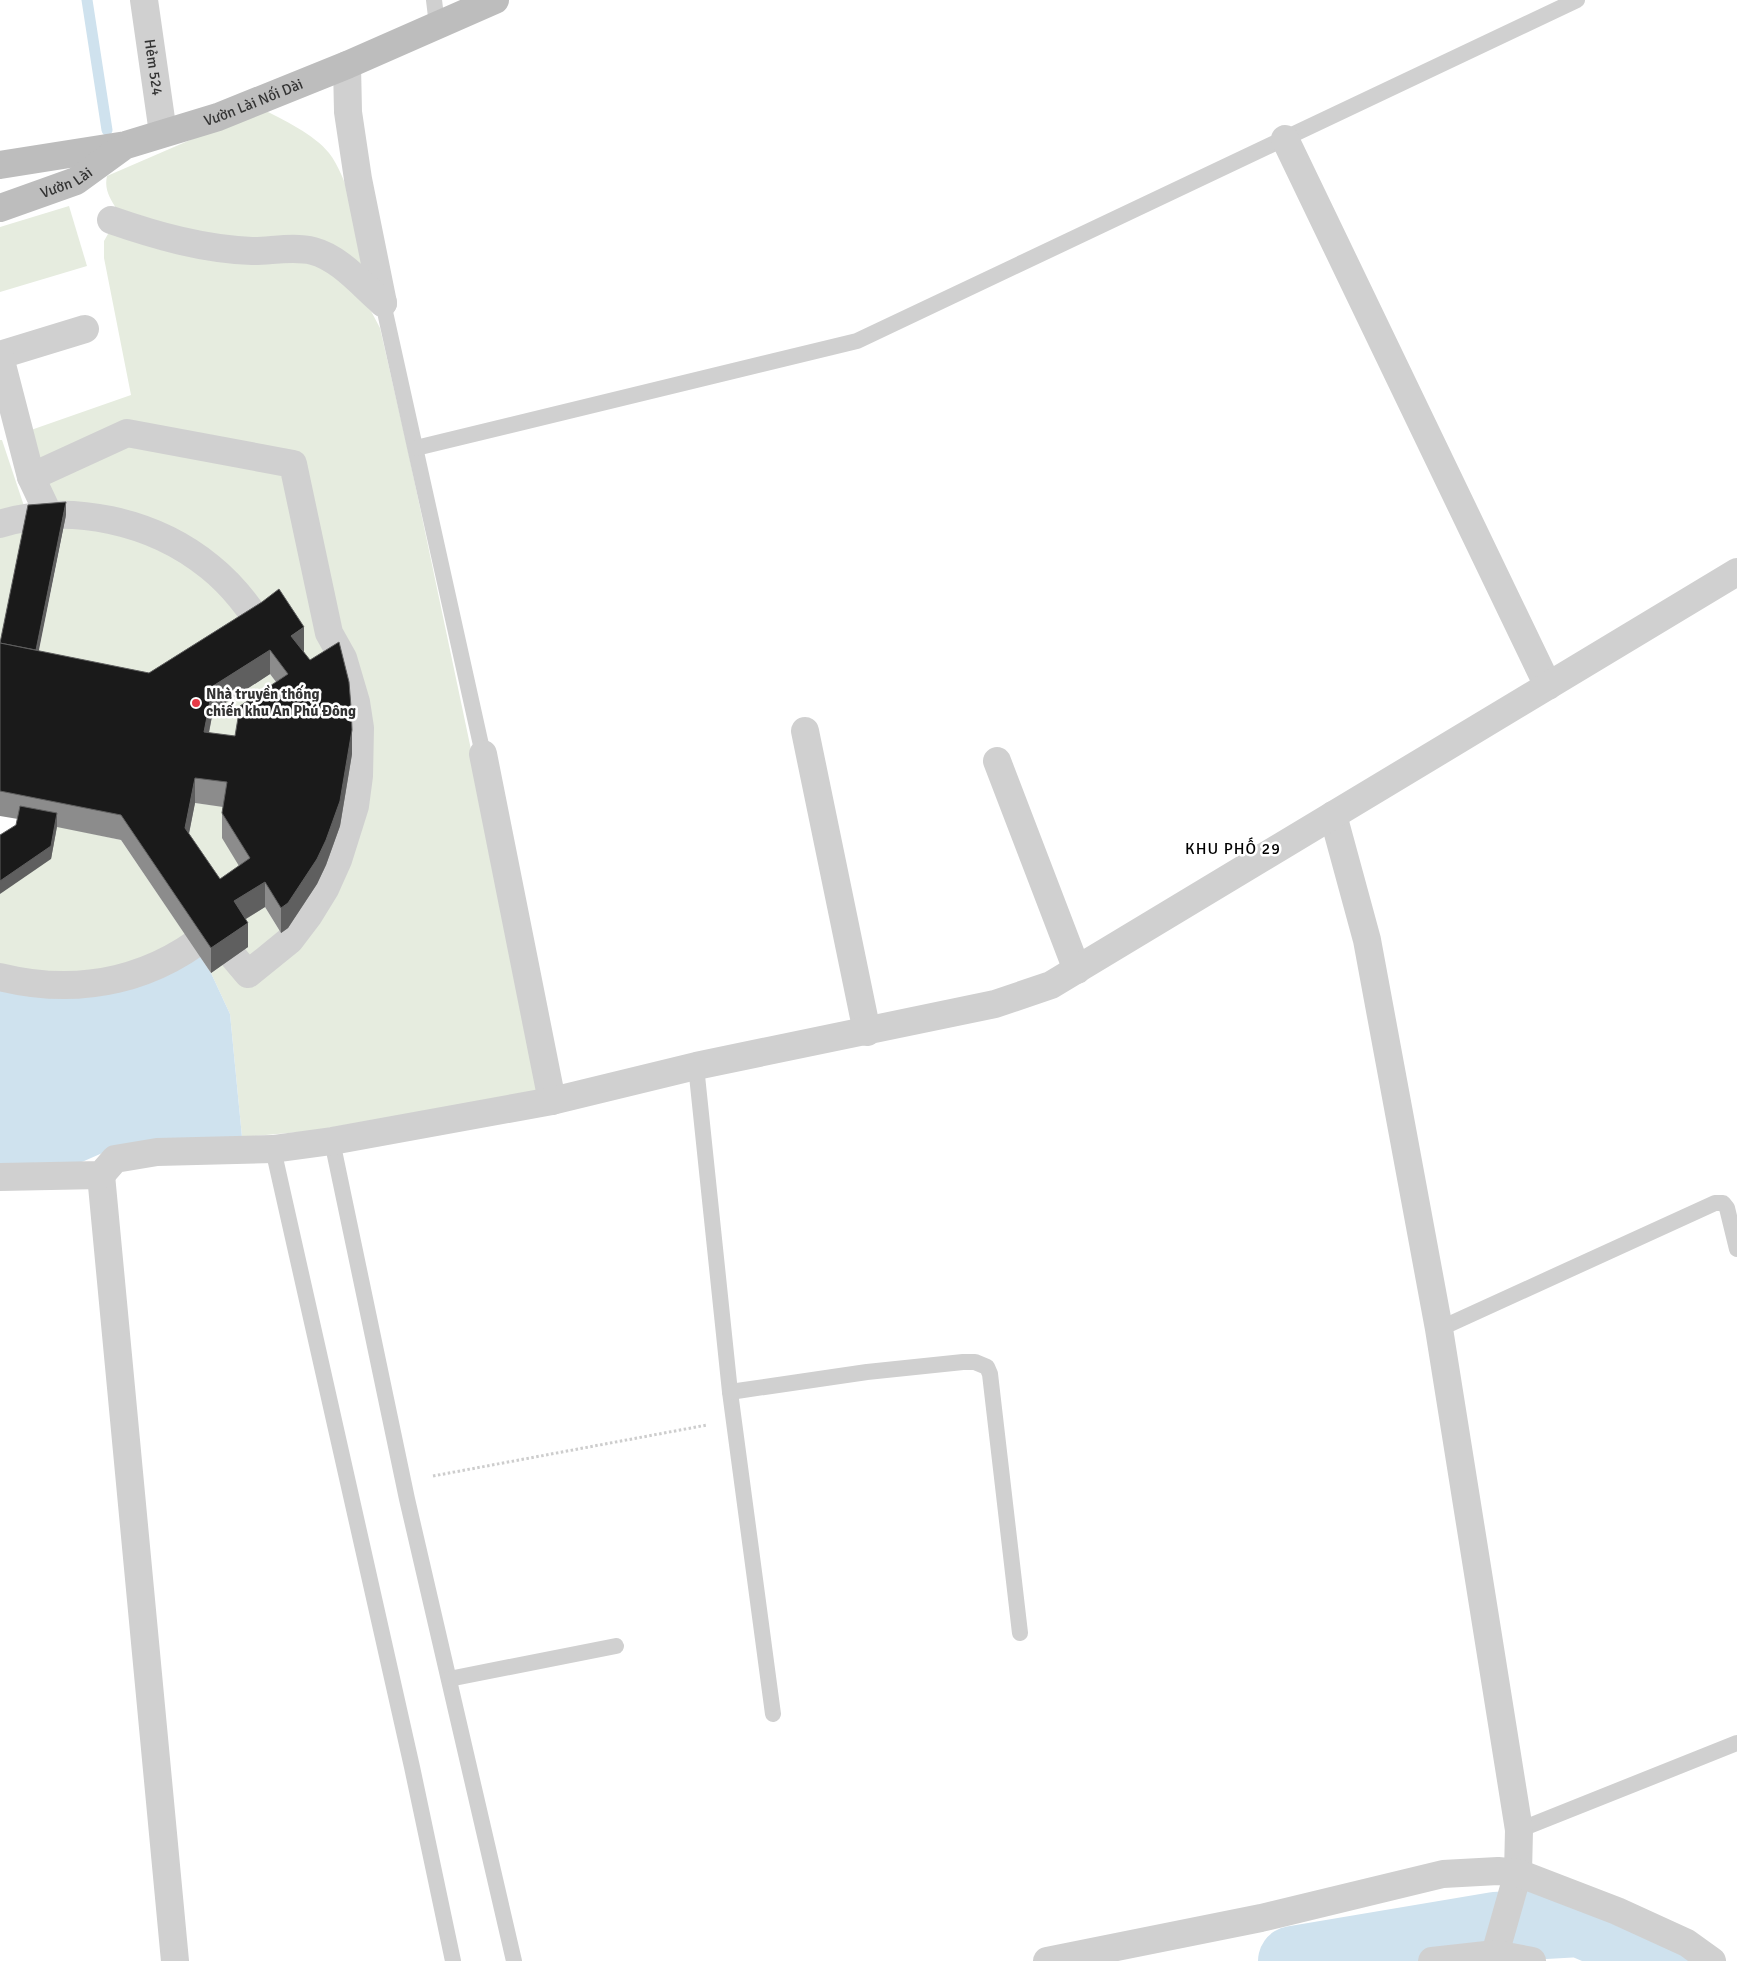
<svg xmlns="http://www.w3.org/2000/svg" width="1737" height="1961" font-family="Signika,sans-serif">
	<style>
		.green { fill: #e6ecdf }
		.water { fill: #cfe2ee }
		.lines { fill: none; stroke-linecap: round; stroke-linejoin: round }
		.stream { stroke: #cfe2ee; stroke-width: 11 }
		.river { stroke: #cfe2ee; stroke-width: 70 }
		.path { stroke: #cdcdcd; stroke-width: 3; stroke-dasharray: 2.5 2.5; stroke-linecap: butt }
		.lane { stroke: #d0d0d0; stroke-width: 16 }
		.street { stroke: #d0d0d0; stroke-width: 28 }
		.secondary { stroke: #bdbdbd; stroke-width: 28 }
		.wall { fill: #8c8c8c; fill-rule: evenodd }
		.shaded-wall { fill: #5f5f5f }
		.building { fill: #1a1a1a; stroke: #5f5f5f; fill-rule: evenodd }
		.poi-dot { fill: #e63946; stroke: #fff; stroke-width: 2 }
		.labels { text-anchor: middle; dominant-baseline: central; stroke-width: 5; stroke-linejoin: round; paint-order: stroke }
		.street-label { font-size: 15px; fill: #333; stroke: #fff }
		.poi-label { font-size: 15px; font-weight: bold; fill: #333; stroke: #fff; text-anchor: start }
		.neighbourhood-label { font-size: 16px; letter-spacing: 1px; fill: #000; stroke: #fff }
	</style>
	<rect width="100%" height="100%" fill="#fff"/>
	<g class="green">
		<path d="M262,109c20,10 53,26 67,44 18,23 30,75 38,104l-10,17 -151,-34 -89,-30c-7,-12 -13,-20 -10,-34z"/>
		<polygon points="69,206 87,266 0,292 0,227"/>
		<polygon points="115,232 294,256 333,268 371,311 380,328 407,446 543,1091 311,1131 242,1137 230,1014 211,973 248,947 234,926 265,907 287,943 339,667 291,661 149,698 34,675 66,516 49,515 31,430 131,395 104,258 104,241 108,234"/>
		<polygon points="0,440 2,440 28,518 0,654"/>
		<polygon points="270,674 288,699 235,761 204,757 213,711"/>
		<polygon points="195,803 227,807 250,883 220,904 185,853"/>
		<polygon points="57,826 121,840 193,946 147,970 0,977 0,894"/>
	</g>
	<polygon class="water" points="193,946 211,973 230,1014 242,1137 107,1151 75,1165 0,1165 0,977 47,986"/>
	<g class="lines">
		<polyline class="stream" points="87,0 107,130"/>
		<polyline class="river" points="1293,1961 1495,1927 1580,1922 1638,1947 1658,1961"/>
		<polyline class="path" points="433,1476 707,1425"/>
		<g class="lane">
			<polyline points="434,0 437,25"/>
			<polyline points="383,303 483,754"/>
			<polyline points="416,448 857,341 1577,0"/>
			<polyline points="696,1066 730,1392 773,1714"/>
			<polyline points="332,1141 407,1499 514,1961"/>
			<polyline points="273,1149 412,1767 453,1961"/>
			<polyline points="1439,1329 1715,1203 1723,1203 1727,1208 1737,1249"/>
			<polyline points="730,1392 867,1372 963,1362 975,1362 987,1367 990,1374 1020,1633"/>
			<polyline points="449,1679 616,1646"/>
			<polyline points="1519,1830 1737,1743"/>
		</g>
		<g class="street">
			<path id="s1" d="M144,0l19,133"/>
			<polyline points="347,65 348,112 358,179 383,303"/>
			<polyline points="1285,139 1548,686"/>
			<path d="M111,220c46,16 92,29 141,31 19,0 43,-5 61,0 27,7 49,34 70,52"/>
			<polyline points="0,355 85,329"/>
			<polyline points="0,357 31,477 49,515 45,532"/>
			<polyline points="31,477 127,433 293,464 329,633 343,658 356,702 360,728 359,776 355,806 338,860 325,889 309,915 290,940 248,974 210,929"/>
			<path d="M0,524c70,-22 154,-3 210,43 25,20 44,46 60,74"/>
			<polyline points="805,731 867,1032"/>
			<polyline points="483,754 552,1101"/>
			<polyline points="997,761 1077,970"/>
			<polyline points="1333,815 1367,940 1439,1329 1519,1830 1518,1873 1495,1954"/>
			<path d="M0,977c81,20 158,3 221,-54"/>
			<polyline points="101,1175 175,1961"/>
			<polyline points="0,1177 101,1175 115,1159 157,1152 273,1149 332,1141 552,1101 696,1066 995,1004 1051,985 1737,572"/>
			<polyline points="1047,1961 1261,1918 1443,1874 1498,1871 1518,1873 1617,1911 1687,1943 1712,1961"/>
			<polyline points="1432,1961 1495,1954 1532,1961"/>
		</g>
		<g class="secondary">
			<path id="s2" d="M0,165l126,-20 92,-28 129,-52 148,-65"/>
			<path id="s3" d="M0,208l76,-27 44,-32"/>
		</g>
	</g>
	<path class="wall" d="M66,515l-28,136 111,22 113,-71 42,50 48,102 -12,72 -14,39 -9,19 -29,44 -7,5 -16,-26 -19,12 2,28 -37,26 -90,-133 -64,-13 -6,32 -35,-34 2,-6 -18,-3v-173zM270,674l6,8 -41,54 -26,-3 4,-22zM195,803l28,4 -1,6v25l17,28 -19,13 -31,-45z"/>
	<g class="shaded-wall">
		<polygon points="66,502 66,515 34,675 34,662"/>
		<polygon points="304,627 304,652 291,661 291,636"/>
		<polygon points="270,650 270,674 213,711 204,757 204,732 213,686"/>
		<polygon points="352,730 352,754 340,826 326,865 317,884 288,928 281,933 281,908"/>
		<polygon points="195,778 195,803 185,853 185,828"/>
		<polygon points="57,813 57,826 51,859 0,894 0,881"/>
		<polygon points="265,882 265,907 234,926 234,901"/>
		<polygon points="248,923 248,947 211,973 211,948"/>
	</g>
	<g class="building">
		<polygon points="66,502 36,650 0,643 28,505"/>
		<path d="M279,589l25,38 -13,9 19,24 29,-18 10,40 2,25 1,23 -12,71 -14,39 -9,19 -29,44 -7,5 -16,-26 -31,19 14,22 -37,25 -90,-133 -121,-24v-148l149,30 113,-71zM270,650l18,24 -48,32 -5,30 -31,-4 9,-46zM195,778l32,4 -5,31 28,45 -30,21 -35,-51z"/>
		<polygon points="20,806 57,813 51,846 0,881 0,835 16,825"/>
	</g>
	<circle class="poi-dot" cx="196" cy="703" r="5"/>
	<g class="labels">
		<g class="street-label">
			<text stroke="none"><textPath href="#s1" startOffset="68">Hẻm 524</textPath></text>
			<text stroke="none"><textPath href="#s2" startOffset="262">Vườn Lài Nối Dài</textPath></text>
			<text stroke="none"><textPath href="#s3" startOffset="71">Vườn Lài</textPath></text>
		</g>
		<g class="poi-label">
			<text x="206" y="694">Nhà truyền thống<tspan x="206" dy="17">chiến khu An Phú Đông</tspan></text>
		</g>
		<g class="neighbourhood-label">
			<text x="1233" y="849">KHU PHỐ 29</text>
		</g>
	</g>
</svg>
